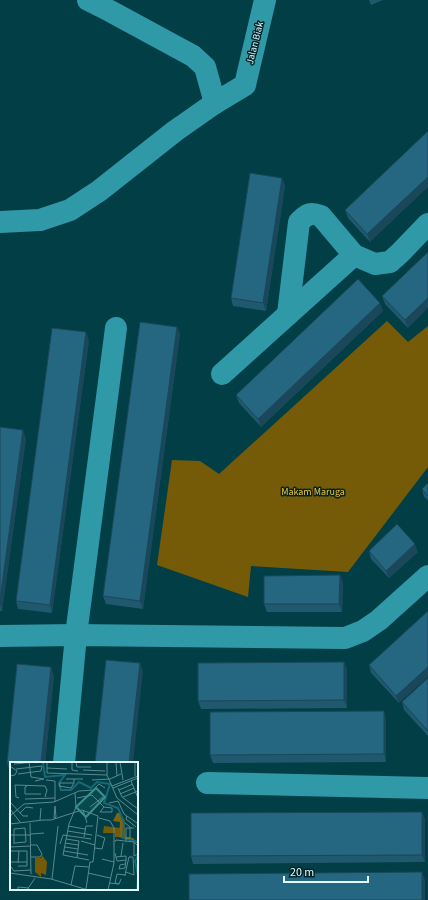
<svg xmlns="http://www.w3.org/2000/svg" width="428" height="900" font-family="'Source Sans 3',sans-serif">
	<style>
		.green { fill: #755b07 }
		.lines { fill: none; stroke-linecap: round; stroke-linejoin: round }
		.street { stroke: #3099a8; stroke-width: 22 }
		.wall { fill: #20586e }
		.shaded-wall { fill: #1a475a }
		.building { fill: #256680; stroke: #1a475a }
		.labels { text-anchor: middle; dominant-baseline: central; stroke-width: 3; stroke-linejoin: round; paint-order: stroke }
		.street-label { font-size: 10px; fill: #e0faff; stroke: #022327 }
		.park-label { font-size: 10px; fill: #f3c334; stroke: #022327 }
		.inset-river { fill: none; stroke: #166a75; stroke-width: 2 }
		.inset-road { fill: none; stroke: #5a8990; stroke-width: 1 }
		.view { fill: #39908b; fill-opacity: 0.15; stroke: #39908b; stroke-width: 2 }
		.inset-edge { fill: none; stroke: #e0faff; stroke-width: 2 }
	</style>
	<rect width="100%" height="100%" fill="#013e46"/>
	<polygon class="green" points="387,321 408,342 428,326 428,467 348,572 251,566 248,597 157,565 172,460 200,461 219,474"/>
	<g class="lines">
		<g class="street">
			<polyline points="88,0 110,11 193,56 205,67 215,103"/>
			<polyline points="0,222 40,220 70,210 99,191 175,131 215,103 245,85 265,0"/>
			<path d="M288,314l11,-92c8,-8 11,-10 22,-6l33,39 21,9 15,-2 10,-9 28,-29"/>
			<polyline points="222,374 354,255"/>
			<polyline points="0,636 76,635 345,638 363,631 379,620 428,576"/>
			<polyline points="64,763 76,635 116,328"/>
			<polyline points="207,783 428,788"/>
		</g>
	</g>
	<g class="wall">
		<polygon points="369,0 383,0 371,5"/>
		<polygon points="428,131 370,242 348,218 345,210"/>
		<polygon points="282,178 285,186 266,311 233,306 231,298"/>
		<polygon points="428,252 408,328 385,304 382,296"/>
		<polygon points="380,303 383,311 261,427 239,403 236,395"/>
		<polygon points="177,327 180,334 143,609 106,604 103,596"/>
		<polygon points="89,340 52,613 18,609 16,601"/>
		<polygon points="0,427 26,438 2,611 0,611"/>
		<polygon points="428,483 428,500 424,497 422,489"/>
		<polygon points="369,551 418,552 389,578 371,559"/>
		<polygon points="340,575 343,583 342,612 267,612 264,604"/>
		<polygon points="428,611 399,703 371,673 369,665"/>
		<polygon points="344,662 347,670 347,708 201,709 198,701"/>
		<polygon points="54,675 45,763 11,763 11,771 10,771 7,763"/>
		<polygon points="428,678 428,736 404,710 402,702"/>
		<polygon points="386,719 386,762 213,763 210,755"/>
		<polygon points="422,812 425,820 425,862 193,864 191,856"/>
	</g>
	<g class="shaded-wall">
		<polygon points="428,177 428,187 370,242 367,234"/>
		<polygon points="282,178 285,186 266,311 263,303"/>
		<polygon points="428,298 428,308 408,328 405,320"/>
		<polygon points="380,303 383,311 261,427 258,419"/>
		<polygon points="177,327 180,334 143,609 140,601"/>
		<polygon points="86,332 89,340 52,613 50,605"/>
		<polygon points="23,430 26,438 2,611 0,605 0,600"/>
		<polygon points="415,544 418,552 389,578 386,571"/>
		<polygon points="340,575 343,583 342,612 339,604"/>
		<polygon points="344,662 347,670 347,708 344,700"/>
		<polygon points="140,663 143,671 133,763 129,763"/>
		<polygon points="51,667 54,675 45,763 41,763"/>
		<polygon points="428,667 428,677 399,703 396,696"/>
		<polygon points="384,711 386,719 386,762 384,754"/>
		<polygon points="422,812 425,820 425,862 422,855"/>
		<polygon points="422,872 425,880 425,900 422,900"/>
	</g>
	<g class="building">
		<polygon points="428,131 428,177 367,234 345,210"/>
		<polygon points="250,173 282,178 263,303 231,298"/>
		<polygon points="428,252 428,298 405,320 382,296"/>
		<polygon points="358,279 380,303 258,419 236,395"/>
		<polygon points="140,322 177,327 140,601 103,596"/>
		<polygon points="52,328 86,332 50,605 16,601"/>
		<polygon points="0,427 23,430 0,600"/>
		<polygon points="428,483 428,496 422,489"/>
		<polygon points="397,524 415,544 386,571 369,551"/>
		<polygon points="340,575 339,604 264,604 264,576"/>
		<polygon points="428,611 428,667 396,696 369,665"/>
		<polygon points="106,660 140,663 129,763 95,763"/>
		<polygon points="344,662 344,700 198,701 198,663"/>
		<polygon points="17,664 51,667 41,763 7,763"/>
		<polygon points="428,678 428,731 402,702"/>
		<polygon points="384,711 384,754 210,755 210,712"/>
		<polygon points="422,812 422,855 191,856 191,813"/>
		<polygon points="422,872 422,900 189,900 189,874"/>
	</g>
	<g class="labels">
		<g class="street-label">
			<text transform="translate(255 43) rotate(-76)">Jalan Biak</text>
		</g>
		<g class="park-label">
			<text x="313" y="492">Makam Maruga</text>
		</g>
	</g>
	<g transform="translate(10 762)">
		<rect width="128" height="128" fill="#013e46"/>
		<path d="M94,64l16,2 -1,9h-4v-4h-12zM32,93l5,7 -1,13 -5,-2v4l-6,-5v-14h6z" fill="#755b07"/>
		<path d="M107,51h3l5,8v16l8,1 5,5 -19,-6 1,-15 -7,-1z" fill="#80640c"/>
		<path class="inset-river" d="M33,0l2,15 20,-2 -6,8 2,7h10l8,-8 12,6 6,-6 13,2 -6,19 14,5 6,15 -1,15 15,4M128,94l-3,5 3,14M127,128l1,-13"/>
		<path class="inset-road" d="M19,0l2,15 13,2 -9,2M37,0v11l60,2M62,0v8l6,1M66,0l1,5h14M106,0l1,14M110,0l3,18M125,0v14M4,2l21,-2M0,4l7,5 -2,4 -5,1M37,6l20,1M6,7l26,-3 -1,5 -23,3M73,8l22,1M97,13l10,23 21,17M97,13v-13M56,17h17M64,17v4h-14l-1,3 12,2 3,-5M36,18l9,1v21M82,18l18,-1 11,-5M121,19l7,17M17,24l-2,1v7h16M102,24l26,-10M103,26l25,-10M108,26l4,9 16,12M109,28l14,-6M65,31l1,14 -7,17 -6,31 26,5M110,32l14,-6M113,35l15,-6M9,36l-3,-1 -1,-12 30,1 2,4 -2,7M67,36l15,-3 12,12 8,1v4h-12l4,-5M15,37l30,-1M0,40l13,14h5M99,41l9,-2 6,13 13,9M80,45l13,-10M0,47l10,13M73,48l4,13M10,51l6,-6 7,1M0,54l14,-12 30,-2 25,-11 14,-1 6,-6 6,4M117,54l-1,3 10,8M44,56h1l1,-1 -1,-11 -1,12M89,56l11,3 4,7v35l-6,27M30,58l1,-12M33,58h8l31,-10 16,6 -5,46h-3l-4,27M20,61l1,51M115,61l5,4v11h-4M0,62l33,-4M58,64l17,3M58,69l24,4M21,72l13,-1M0,73h21M74,75l2,-11h7M56,77l13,2 -2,17M71,79l14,4M116,79v-13h8M105,80l1,-2 18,2 4,4M124,80v14l4,-2M4,81l12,-1 -1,-14 -11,1v15M55,81l13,2M50,82l3,-9 28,4M21,83h6l5,9 -2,3h-9M0,85l21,-1M55,85l13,2M85,86l7,1 2,-8 1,-3 -8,-3M0,89h17M54,89l24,4M105,91l2,8 9,-1M111,94l2,-13M106,95l10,-1v4l-1,8 -6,1 1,-4 5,-1M92,97l12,3M0,100h17M8,101l1,-12M8,104h9v-15M1,105l3,4 17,-1M0,111l41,6 37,11M78,111l22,5M115,114l1,-6 3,-13h4l1,18 -8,-3M42,117l6,-53M99,121l10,1 2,-5M109,122l-4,-1 2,-9 8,1M61,123l4,-19 14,1M8,128v-3l11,1M17,128l8,-12"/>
		<path class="view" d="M86,26l9,9 -19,20 -10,-10z"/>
		<rect width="128" height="128" class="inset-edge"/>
	</g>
	<path d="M284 876v6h84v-6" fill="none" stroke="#e0faff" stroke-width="2"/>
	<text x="290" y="876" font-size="12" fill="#e0faff" stroke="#022327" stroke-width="3" paint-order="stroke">20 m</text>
</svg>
